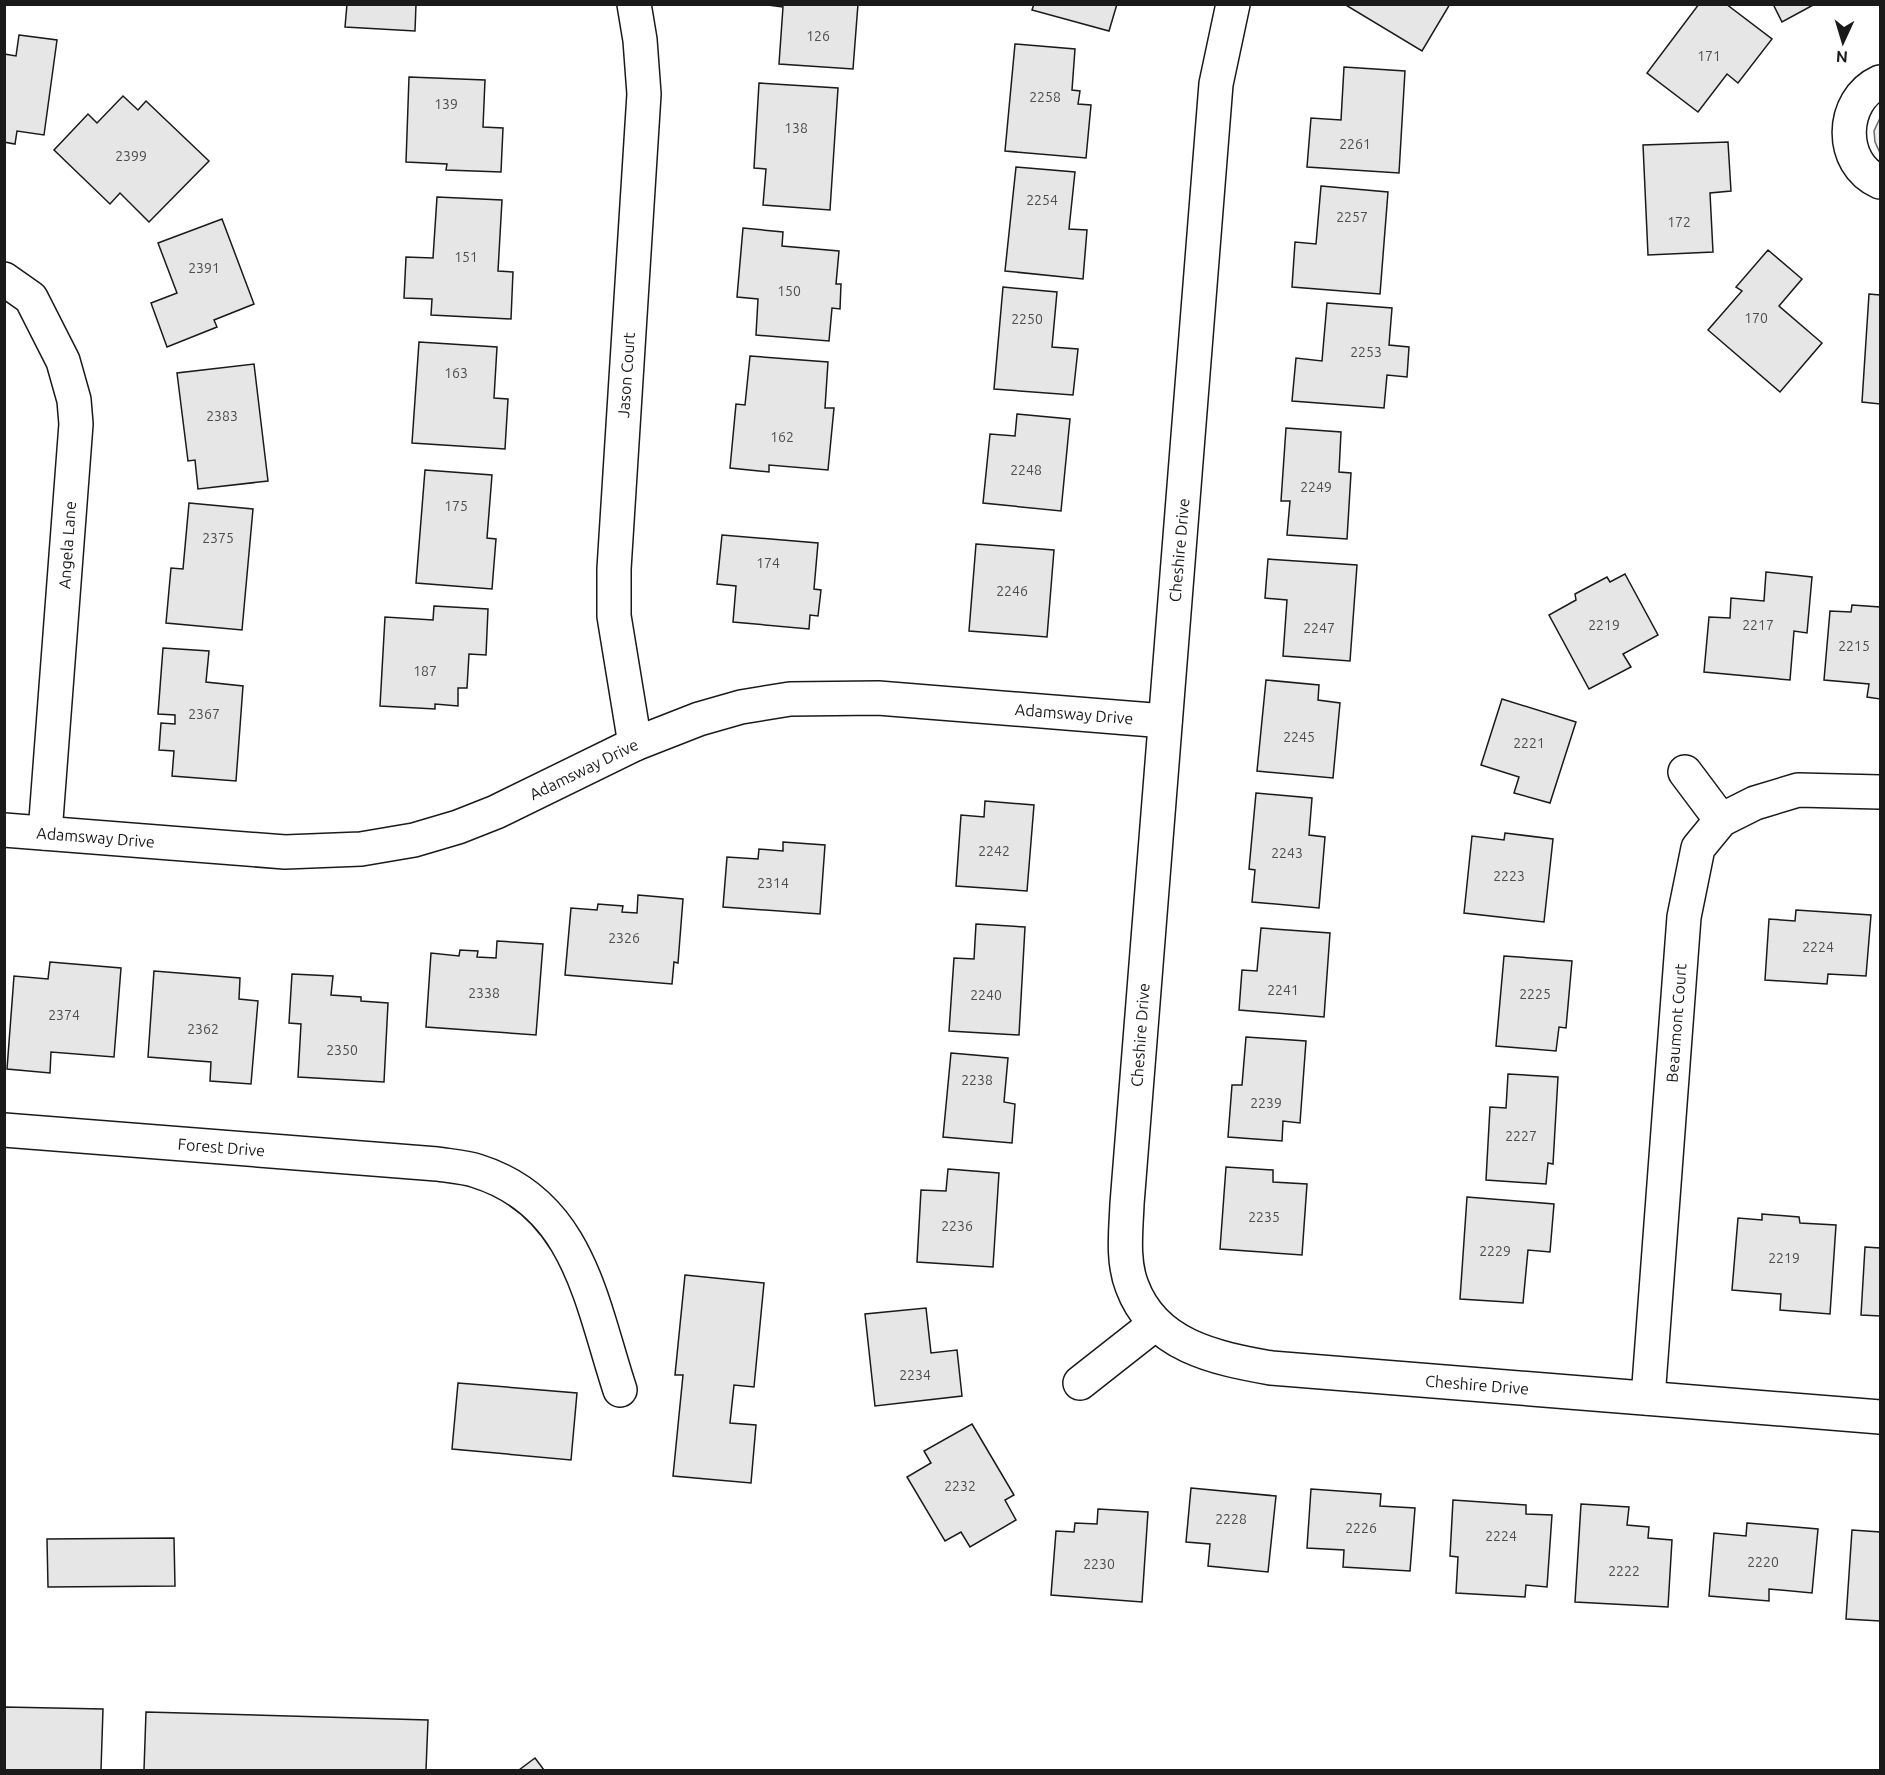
<svg xmlns="http://www.w3.org/2000/svg" width="1885" height="1775" font-family="Ubuntu,sans-serif">
	<style>
		.built { fill: #ededed; stroke: #6a6a6a; stroke-width: 1.5 }
		.building { fill: #e6e6e6; stroke: #1a1a1a; stroke-width: 1.5 }
		.lines { fill: none; stroke-linecap: round; stroke-linejoin: round }
		.minor-casing { stroke: #1a1a1a; stroke-width: 36 }
		.minor { stroke: #fff; stroke-width: 33 }
		.labels { text-anchor: middle; dominant-baseline: central; stroke-width: 4.5; stroke-linejoin: round; paint-order: stroke }
		.number-label { font-size: 14px; fill: #4d4d4d }
		.street-label { font-size: 16px; fill: #1a1a1a; stroke: #fff }
	</style>
	<rect width="100%" height="100%" fill="#fff"/>
	<polygon class="built" points="1880,118 1880,153 1875,142 1874,131"/>
	<g class="building">
		<polygon points="347,4 416,4 415,31 345,27"/>
		<polygon points="760,4 858,4 853,69 779,64 783,7"/>
		<polygon points="1034,4 1117,4 1109,31 1032,10"/>
		<polygon points="1344,4 1450,4 1422,51"/>
		<polygon points="1699,4 1726,4 1772,39 1738,83 1727,74 1698,112 1647,73"/>
		<polygon points="1773,4 1815,4 1782,22"/>
		<polygon points="19,35 57,40 44,135 17,131 15,144 4,142 4,54 16,56"/>
		<polygon points="1015,44 1075,49 1072,90 1080,91 1078,104 1091,105 1086,158 1005,151"/>
		<polygon points="1344,67 1405,71 1399,173 1307,167 1311,118 1341,120"/>
		<polygon points="409,77 485,80 483,127 503,128 501,172 446,170 447,164 406,162"/>
		<polygon points="759,83 838,88 830,210 763,205 766,169 754,168"/>
		<polygon points="123,96 138,110 146,101 209,161 149,222 120,193 110,204 54,150 88,114 97,123"/>
		<polygon points="1728,142 1731,191 1710,193 1713,252 1648,255 1643,145"/>
		<polygon points="1016,167 1075,172 1069,229 1087,230 1083,279 1005,271"/>
		<polygon points="1321,186 1388,192 1380,294 1292,287 1295,242 1316,244"/>
		<polygon points="437,197 502,200 498,271 513,272 511,319 431,315 432,299 404,298 406,257 433,258"/>
		<polygon points="222,219 254,304 214,320 217,327 167,347 151,303 177,293 158,243"/>
		<polygon points="743,228 783,232 782,246 839,251 836,284 841,284 840,309 832,308 829,341 756,335 758,299 737,297"/>
		<polygon points="1768,250 1802,279 1779,306 1822,343 1780,392 1708,330 1742,291 1736,287"/>
		<polygon points="1003,287 1057,292 1052,347 1078,349 1073,395 994,389"/>
		<polygon points="1869,294 1880,295 1880,404 1862,402"/>
		<polygon points="1327,303 1392,308 1389,345 1409,347 1407,377 1387,375 1384,408 1292,401 1296,358 1322,361"/>
		<polygon points="419,342 497,347 494,398 508,399 505,449 412,443"/>
		<polygon points="750,356 828,362 825,408 834,408 828,470 769,465 769,472 730,468 736,404 745,405"/>
		<polygon points="254,364 268,481 198,489 195,460 188,461 177,373"/>
		<polygon points="1017,414 1070,419 1061,511 983,503 990,434 1015,436"/>
		<polygon points="1286,428 1341,432 1339,472 1351,473 1347,539 1287,535 1290,501 1281,501"/>
		<polygon points="425,470 492,475 487,538 496,539 492,589 416,583"/>
		<polygon points="189,503 253,509 242,630 166,623 171,568 183,569"/>
		<polygon points="722,535 818,543 814,589 821,590 818,616 810,615 809,629 733,622 736,586 717,584"/>
		<polygon points="976,544 1054,550 1047,637 969,631"/>
		<polygon points="1268,559 1357,565 1350,661 1283,656 1287,600 1265,598"/>
		<polygon points="1766,572 1812,577 1807,633 1794,631 1790,680 1704,672 1709,617 1730,618 1731,598 1764,601"/>
		<polygon points="1625,574 1658,635 1623,654 1631,667 1589,689 1549,615 1576,600 1575,594 1607,577 1610,582"/>
		<polygon points="1852,605 1880,607 1880,699 1867,697 1869,684 1824,680 1830,611 1851,612"/>
		<polygon points="434,606 488,609 486,655 469,654 467,688 458,688 458,706 435,704 435,709 380,706 385,617 433,620"/>
		<polygon points="163,648 209,651 206,682 243,686 236,781 172,776 174,751 159,750 161,723 175,724 175,715 158,714"/>
		<polygon points="1266,680 1319,685 1318,700 1340,703 1333,778 1257,771"/>
		<polygon points="1502,699 1576,722 1550,803 1514,793 1519,777 1481,765"/>
		<polygon points="1256,793 1312,798 1309,835 1325,837 1319,908 1252,902 1255,870 1249,869"/>
		<polygon points="985,801 1034,805 1027,891 956,886 961,815 984,817"/>
		<polygon points="1505,833 1553,839 1544,922 1464,913 1472,836 1504,840"/>
		<polygon points="783,842 825,845 820,914 723,907 727,857 758,859 759,849 783,851"/>
		<polygon points="638,895 683,899 678,963 674,962 672,984 565,975 571,908 597,910 598,904 623,906 622,912 637,913"/>
		<polygon points="1796,910 1871,915 1866,976 1828,974 1827,984 1765,980 1769,919 1795,921"/>
		<polygon points="976,924 1025,927 1019,1035 949,1031 954,958 974,959"/>
		<polygon points="1261,928 1330,933 1324,1017 1239,1010 1242,970 1257,971"/>
		<polygon points="497,941 543,944 536,1035 426,1027 431,953 459,956 460,950 478,951 477,957 496,958"/>
		<polygon points="1504,956 1572,961 1566,1028 1559,1027 1556,1051 1496,1046"/>
		<polygon points="50,962 121,968 114,1057 51,1052 50,1073 7,1069 14,976 48,979"/>
		<polygon points="154,971 240,978 239,999 258,1001 251,1084 210,1081 211,1062 148,1057"/>
		<polygon points="292,974 333,976 331,995 361,997 361,1001 388,1003 384,1082 298,1077 301,1024 289,1023"/>
		<polygon points="1246,1037 1306,1041 1300,1123 1283,1121 1282,1141 1228,1137 1232,1085 1242,1085"/>
		<polygon points="951,1053 1008,1058 1004,1102 1015,1104 1012,1143 943,1137"/>
		<polygon points="1508,1074 1558,1077 1553,1164 1548,1163 1546,1184 1486,1180 1490,1107 1506,1108"/>
		<polygon points="1226,1167 1273,1170 1273,1182 1307,1184 1302,1255 1220,1249"/>
		<polygon points="948,1169 999,1173 993,1267 917,1262 921,1190 946,1191"/>
		<polygon points="1467,1197 1554,1204 1550,1252 1528,1250 1523,1303 1460,1299"/>
		<polygon points="1762,1214 1799,1217 1800,1223 1836,1225 1830,1314 1780,1310 1781,1294 1732,1290 1738,1218 1762,1220"/>
		<polygon points="1865,1247 1880,1248 1880,1316 1861,1315"/>
		<polygon points="685,1275 764,1283 754,1387 734,1385 730,1423 756,1425 751,1483 673,1476 683,1375 675,1375"/>
		<polygon points="926,1308 931,1353 957,1350 962,1396 875,1406 865,1314"/>
		<polygon points="458,1383 577,1393 571,1460 452,1449"/>
		<polygon points="972,1424 1014,1495 1005,1500 1016,1520 970,1547 961,1532 945,1541 907,1477 931,1463 924,1451"/>
		<polygon points="1191,1488 1276,1496 1268,1572 1208,1566 1210,1544 1186,1542"/>
		<polygon points="1311,1489 1381,1494 1380,1506 1415,1508 1410,1571 1343,1567 1344,1550 1307,1548"/>
		<polygon points="1453,1500 1526,1505 1526,1514 1552,1515 1547,1587 1526,1585 1525,1597 1456,1593 1458,1557 1450,1556"/>
		<polygon points="1581,1504 1629,1507 1627,1525 1649,1527 1648,1538 1672,1540 1668,1607 1575,1602"/>
		<polygon points="1098,1509 1148,1512 1142,1602 1051,1595 1056,1531 1074,1532 1075,1523 1097,1524"/>
		<polygon points="1747,1523 1818,1529 1812,1593 1769,1589 1769,1601 1709,1596 1714,1533 1746,1536"/>
		<polygon points="1852,1530 1880,1532 1880,1621 1846,1619"/>
		<polygon points="174,1538 175,1586 48,1587 47,1539"/>
		<polygon points="4,1707 103,1709 101,1770 4,1770"/>
		<polygon points="146,1712 428,1720 426,1770 144,1770"/>
		<polygon points="535,1758 544,1770 519,1770"/>
	</g>
	<g class="lines">
		<g class="minor-casing">
			<g id="minor">
				<polyline points="634,4 640,40 644,94 614,569 614,616 635,744"/>
				<path id="s1" d="M1233,4l-17,80 -89,1120c-1,26 -5,57 5,82 22,60 83,72 139,82l609,49"/>
				<path d="M1880,82c-40,18 -42,82 0,100"/>
				<polyline points="4,279 31,298 63,361 74,400 76,424 45,833"/>
				<polyline points="1685,772 1721,820"/>
				<path id="s2" d="M4,830l281,22 76,-3 53,-9 44,-13 38,-15 139,-68 64,-25 42,-12 49,-8 88,-1 287,23"/>
				<path id="s3" d="M4,1130l433,34c13,2 28,3 40,7 102,32 114,131 143,219"/>
				<polyline points="1080,1383 1155,1324"/>
				<path id="s4" d="M1648,1398l36,-481 14,-69 23,-28 34,-17 43,-13 82,2"/>
			</g>
		</g>
		<use href="#minor" class="minor"/>
	</g>
	<g class="labels">
		<g class="number-label">
			<text x="818" y="36">126</text>
			<text x="1709" y="56">171</text>
			<text x="1045" y="97">2258</text>
			<text x="446" y="104">139</text>
			<text x="796" y="128">138</text>
			<text x="1355" y="144">2261</text>
			<text x="131" y="156">2399</text>
			<text x="1042" y="200">2254</text>
			<text x="1352" y="217">2257</text>
			<text x="1679" y="222">172</text>
			<text x="466" y="257">151</text>
			<text x="204" y="268">2391</text>
			<text x="789" y="291">150</text>
			<text x="1756" y="318">170</text>
			<text x="1027" y="319">2250</text>
			<text x="1366" y="352">2253</text>
			<text x="456" y="373">163</text>
			<text x="222" y="416">2383</text>
			<text x="782" y="437">162</text>
			<text x="1026" y="470">2248</text>
			<text x="1316" y="487">2249</text>
			<text x="456" y="506">175</text>
			<text x="218" y="538">2375</text>
			<text x="768" y="563">174</text>
			<text x="1012" y="591">2246</text>
			<text x="1604" y="625">2219</text>
			<text x="1758" y="625">2217</text>
			<text x="1319" y="628">2247</text>
			<text x="1854" y="646">2215</text>
			<text x="425" y="671">187</text>
			<text x="204" y="714">2367</text>
			<text x="1299" y="737">2245</text>
			<text x="1529" y="743">2221</text>
			<text x="994" y="851">2242</text>
			<text x="1287" y="853">2243</text>
			<text x="1509" y="876">2223</text>
			<text x="773" y="883">2314</text>
			<text x="624" y="938">2326</text>
			<text x="1818" y="947">2224</text>
			<text x="1283" y="990">2241</text>
			<text x="484" y="993">2338</text>
			<text x="1535" y="994">2225</text>
			<text x="986" y="995">2240</text>
			<text x="64" y="1015">2374</text>
			<text x="203" y="1029">2362</text>
			<text x="342" y="1050">2350</text>
			<text x="977" y="1080">2238</text>
			<text x="1266" y="1103">2239</text>
			<text x="1521" y="1136">2227</text>
			<text x="1264" y="1217">2235</text>
			<text x="957" y="1226">2236</text>
			<text x="1495" y="1251">2229</text>
			<text x="1784" y="1258">2219</text>
			<text x="915" y="1375">2234</text>
			<text x="960" y="1486">2232</text>
			<text x="1231" y="1519">2228</text>
			<text x="1361" y="1528">2226</text>
			<text x="1501" y="1536">2224</text>
			<text x="1763" y="1562">2220</text>
			<text x="1099" y="1564">2230</text>
			<text x="1624" y="1571">2222</text>
		</g>
		<g class="street-label">
			<text transform="translate(626 375) rotate(-86)">Jason Court</text>
			<text transform="translate(67 545) rotate(-86)">Angela Lane</text>
			<text transform="translate(1179 550) rotate(-85)">Cheshire Drive</text>
			<text stroke="none"><textPath href="#s2" startOffset="1100">Adamsway Drive</textPath></text>
			<text stroke="none"><textPath href="#s2" startOffset="596">Adamsway Drive</textPath></text>
			<text stroke="none"><textPath href="#s2" startOffset="92">Adamsway Drive</textPath></text>
			<text stroke="none"><textPath href="#s4" startOffset="376">Beaumont Court</textPath></text>
			<text transform="translate(1140 1035) rotate(-86)">Cheshire Drive</text>
			<text stroke="none"><textPath href="#s3" startOffset="218">Forest Drive</textPath></text>
			<text stroke="none"><textPath href="#s1" startOffset="1665">Cheshire Drive</textPath></text>
		</g>
	</g>
	<rect width="1885" height="1775" fill="none" stroke="#1a1a1a" stroke-width="12"/>
	<g transform="translate(1843 42) rotate(184)" stroke="#ffffff" stroke-width="4.5" paint-order="stroke">
	<path d="M0-4.5L10 22L0 15L-10 22Z" fill="#1a1a1a"/>
	<text y="-9" font-size="16" font-weight="bold" text-anchor="middle" fill="#1a1a1a">N</text>
	</g>
</svg>
